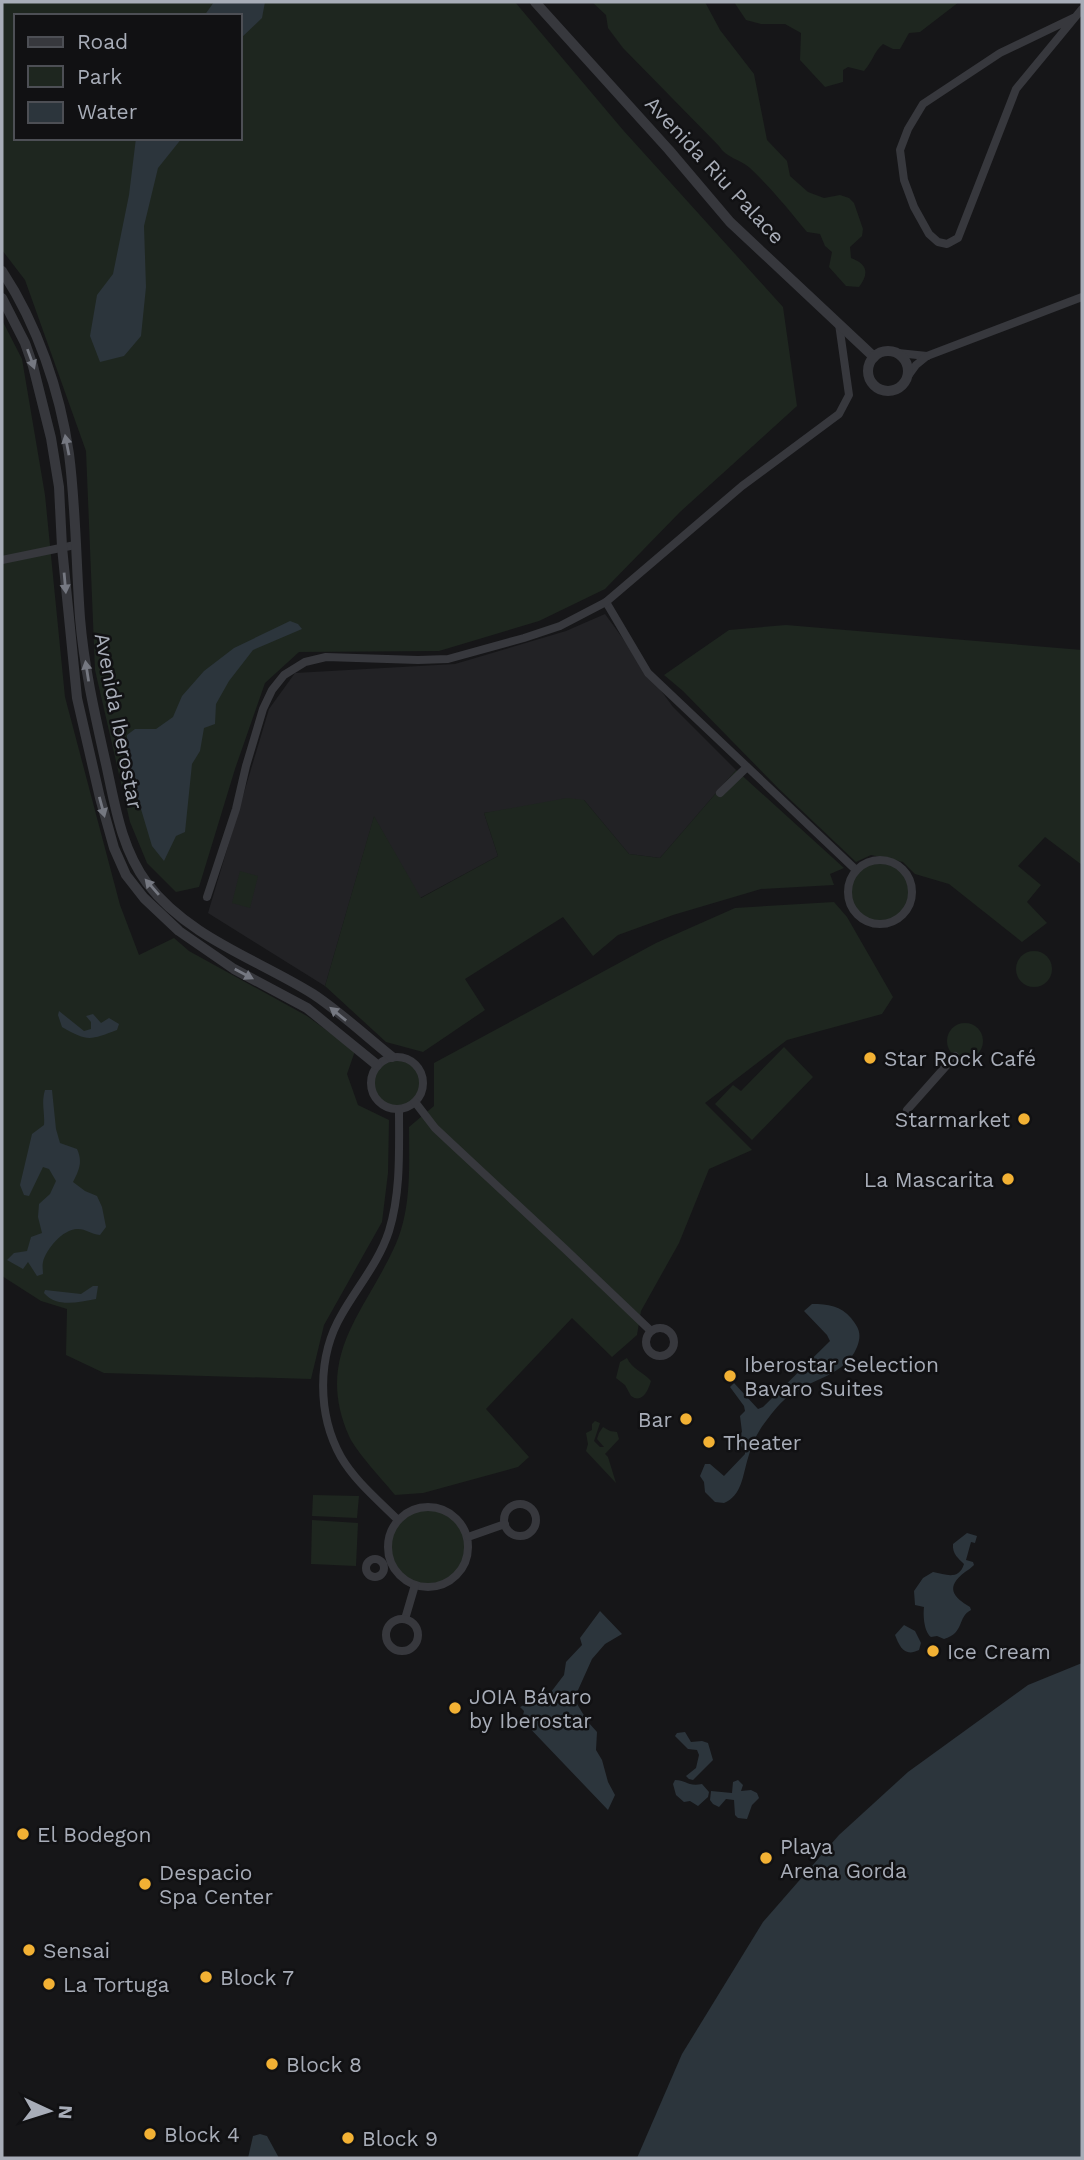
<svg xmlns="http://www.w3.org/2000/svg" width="1084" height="2160" font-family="'Work Sans',sans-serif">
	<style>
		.built { fill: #222225 }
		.green { fill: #1e261f; fill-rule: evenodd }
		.water { fill: #2c353c }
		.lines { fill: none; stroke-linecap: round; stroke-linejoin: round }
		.minor { stroke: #37383d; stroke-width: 8 }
		.tertiary { stroke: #37383d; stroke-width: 10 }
		.oneway { fill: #757881 }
		.poi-dot { fill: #f2b134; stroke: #111113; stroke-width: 2.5 }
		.labels { text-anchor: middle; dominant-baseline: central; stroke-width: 5; stroke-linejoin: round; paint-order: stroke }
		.street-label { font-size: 21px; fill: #a8adb8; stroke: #111113 }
		.poi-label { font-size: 21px; fill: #a8adb8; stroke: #111113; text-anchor: start }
	</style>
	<rect width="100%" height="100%" fill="#161618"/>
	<polygon class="built" points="605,614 673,707 736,770 660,858 629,854 584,800 484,813 498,856 420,898 374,817 325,986 208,913 269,709 295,673 455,664 566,631"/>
	<g class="green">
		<path d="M2,2h513l108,128 160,177 14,99 -117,106 -75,77 -66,32 -100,30 -140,1 -34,31 -30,86 -36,118 -23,5 -29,-29 -17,-41 -35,-152 -9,-219 -61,-171 -23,-30zM16,16h224v122h-224z"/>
		<path d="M592,2h113l15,28 34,44 13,66 20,21 3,15 18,16 16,6 16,-3 9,3 5,5 9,26 -1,7 -12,11 1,11c17,6 18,16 8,29l-13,-1 -17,-19 3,-15 -7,-6 -5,-12 -13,-2c-19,-23 -35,-43 -57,-64 -10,-9 -24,-10 -31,-22l-96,-98 -15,-20 -2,-13z"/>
		<path d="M734,2h225l-39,30 -11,1 -9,16h-7l-10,-5c-10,9 -10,17 -19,27l-16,-4 -5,3v12l-18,5 -25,-27 1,-27 -16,-9h-24l-15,-4z"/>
		<polygon points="2,320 22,359 45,495 65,697 120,905 139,955 174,938 189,951 307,1016 355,1051 347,1074 358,1105 389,1120 388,1173 382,1222 324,1325 311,1379 104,1373 66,1355 67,1309 41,1301 2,1276"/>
		<polygon points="786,625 1082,650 1082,865 1045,837 1018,866 1041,885 1027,902 1047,923 1022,942 949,884 915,874 903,862 871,855 856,862 779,789 683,691 664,675 729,630"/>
		<polygon points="736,770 844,868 830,874 834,885 761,889 673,915 618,935 593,956 563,917 465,979 485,1010 423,1052 386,1042 325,986 374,816 421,898 498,856 484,813 567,798 584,800 629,854 660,858"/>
		<circle cx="880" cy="892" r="32"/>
		<polygon points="240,871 258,876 250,908 232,903"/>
		<path d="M834,902l13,15 46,80 -11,17 -95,26 -82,63 47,47 -43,19 -30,74 -38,68 -4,24 -25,22 -40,-39 -86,91 43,48 -11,10 -95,26 -28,2c-12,-15 -39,-43 -46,-59 -35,-79 15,-123 45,-188 18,-38 15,-81 15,-121l25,-21v-43l222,-120 79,-35z"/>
		<circle cx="1034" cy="969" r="18"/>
		<circle cx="965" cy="1041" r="18"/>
		<polygon points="784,1047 813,1077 752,1140 715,1104 733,1085 741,1091"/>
		<circle cx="397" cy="1083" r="26"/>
		<path d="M627,1358c5,11 15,13 24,23 -3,10 -9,23 -20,15l-6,-11 -9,-7 4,-16z"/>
		<polygon points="595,1421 600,1423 594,1441 600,1447 604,1447 597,1439 599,1433 603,1427 610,1431 617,1432 619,1439 605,1454 608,1457 616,1483 586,1451 588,1444 586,1433 592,1430 592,1424"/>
		<polygon points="313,1495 359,1496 357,1518 312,1516"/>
		<circle cx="428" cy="1547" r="40"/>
		<polygon points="312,1520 358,1523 356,1566 311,1564"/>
	</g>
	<g class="water">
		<polygon points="214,2 265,2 262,18 240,39 240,16 204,16"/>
		<polygon points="136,138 182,138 158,168 144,226 146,287 141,336 124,356 100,362 90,336 97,295 113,274 129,195"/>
		<polygon points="290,621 298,624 302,629 253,650 229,681 216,704 215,724 204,728 200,751 192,764 185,832 176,836 164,861 152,846 126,759 127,735 135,729 156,729 173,717 182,696 204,671 234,648"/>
		<path d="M59,1011l25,20 7,-2v-7l-5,-6 7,-2 8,9 8,-5 10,6 -2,6c-27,10 -29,12 -55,-3l-4,-12z"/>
		<path d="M45,1090h7l4,39 4,14 17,6c6,13 2,21 -4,33l12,9 12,5 5,11 4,20 -6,8c-9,-1 -14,-6 -22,-6 -14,-1 -32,20 -35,33 -1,4 0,8 0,12l-6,2 -9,-14 -5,7 -16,-9 7,-7 13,-2 4,-14 11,-4 -4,-16 1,-13 11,-10 6,-13 -7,-12 -6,-2 -14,29 -5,-1 -4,-10 12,-51 12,-9c1,-13 -3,-22 1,-35z"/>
		<path d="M93,1286h5l-2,13c-18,3 -39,9 -52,-6l1,-3 36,4z"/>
		<path d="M812,1304c16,0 29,2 39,14 8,10 11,16 6,29 -12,29 -45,31 -68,49 -11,8 -20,21 -28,32 -6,9 -10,19 -13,30 -5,16 -6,38 -24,45l-9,-1 -10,-10 -1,-10 -4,-6 5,-12h5l14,12 21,-22v-4l-5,-5 1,-5 -3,-3 4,-5 -2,-16 5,-5 -1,-5 -14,-19 4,-4 24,26 5,-2 67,-66 -3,-6 -23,-24z"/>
		<path d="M967,1533l10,3 -2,7 -4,-1 -5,18 7,2 1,3c-3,3 -6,5 -9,7 -20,15 -12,25 5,35l1,3c-14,7 -6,23 -27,29l-7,-3 -6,1c-7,-5 -8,-22 -7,-30l-9,-2 -1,-14 9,-13 10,-6c14,3 26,8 31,-8 -5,-5 -12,-10 -11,-20z"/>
		<polygon points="600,1611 622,1634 605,1644 592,1659 574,1699 588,1722 597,1732 596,1750 602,1760 608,1782 615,1795 608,1810 522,1720 524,1711 520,1707 534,1700 544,1706 555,1696 551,1692 564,1675 566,1662 582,1645 580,1638"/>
		<path d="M904,1625l11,6 6,12 -2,7c-14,7 -19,-2 -24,-15z"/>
		<polygon points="1082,1663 1082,2158 637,2158 682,2054 763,1922 839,1835 908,1772 1028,1685"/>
		<polygon points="685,1732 691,1742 702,1741 708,1743 713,1760 693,1780 689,1779 686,1776 696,1768 699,1755 697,1750 688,1749 675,1736 677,1733"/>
		<path d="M675,1780c11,0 13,7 27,4l7,8 -1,5 -10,9 -8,-5 -6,1 -8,-7 -3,-11z"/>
		<polygon points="738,1780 743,1785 741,1791 751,1790 757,1793 759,1798 752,1805 747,1819 738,1818 735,1815 734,1800 726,1799 719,1807 713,1804 710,1800 711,1791 732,1793 733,1782"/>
		<polygon points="260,2134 267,2136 279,2158 248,2158 253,2136"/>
	</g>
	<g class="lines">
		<g class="minor">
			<polyline points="1073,18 1000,53 923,104 908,129 900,150 904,180 914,207 929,234 938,242 947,244 958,238 1016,89 1082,9"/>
			<polyline points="898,353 927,356"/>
			<polyline points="908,376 916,365 927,356 1082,297"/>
			<polyline points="2,560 75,545"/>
			<polyline points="606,602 648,673 856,870"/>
			<polyline points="720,793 747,767"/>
			<circle cx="880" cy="892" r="32"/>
			<polyline points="207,897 236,809 246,766 263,709 272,690 284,675 305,662 326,657 418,660 448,659 524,638 560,626 606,602 742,486 839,414 849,395 839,324"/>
			<circle cx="397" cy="1083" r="26"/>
			<polyline points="415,1102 435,1128 451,1143 565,1249 651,1331"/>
			<polyline points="907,1110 955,1056"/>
			<circle cx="660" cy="1342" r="14"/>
			<circle cx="520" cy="1520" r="16"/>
			<circle cx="428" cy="1547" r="40"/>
			<path d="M398,1520c-20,-20 -43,-39 -57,-63 -24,-43 -24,-101 1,-143 16,-28 37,-52 47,-83 12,-39 10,-81 10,-122"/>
			<polyline points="468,1537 505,1524"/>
			<circle cx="375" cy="1568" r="9"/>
			<polyline points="405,1619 415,1585"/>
			<circle cx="402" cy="1635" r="16"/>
		</g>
		<g class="tertiary">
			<polyline points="535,2 669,150 730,222 874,357"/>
			<path d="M2,271c35,53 58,120 67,183 7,54 7,109 11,164 4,49 15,97 26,146 9,41 15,84 41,119 42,55 110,76 166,111 26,17 54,43 79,63"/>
			<polyline points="2,298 25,343 33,366 51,438 59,487 62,547 77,698 100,798 114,848 126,875 144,898 179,931 234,969 307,1008 377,1065"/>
			<circle cx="888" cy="371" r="20"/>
		</g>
	</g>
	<defs><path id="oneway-solid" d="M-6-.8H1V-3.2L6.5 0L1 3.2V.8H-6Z" transform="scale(1.75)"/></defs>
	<g class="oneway">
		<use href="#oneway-solid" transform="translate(31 359) rotate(70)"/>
		<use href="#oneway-solid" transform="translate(67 445) rotate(-101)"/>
		<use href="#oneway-solid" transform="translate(65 583) rotate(85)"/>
		<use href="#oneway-solid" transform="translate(87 671) rotate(-99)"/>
		<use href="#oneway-solid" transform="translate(102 807) rotate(75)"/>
		<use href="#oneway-solid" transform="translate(152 887) rotate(-131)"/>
		<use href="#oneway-solid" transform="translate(244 974) rotate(28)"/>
		<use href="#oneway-solid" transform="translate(338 1014) rotate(-141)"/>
	</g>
	<g class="poi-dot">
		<circle cx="870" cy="1058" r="7"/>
		<circle cx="1024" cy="1119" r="7"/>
		<circle cx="1008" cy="1179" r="7"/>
		<circle cx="730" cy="1376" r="7"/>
		<circle cx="686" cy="1419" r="7"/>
		<circle cx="709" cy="1442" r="7"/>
		<circle cx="933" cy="1651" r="7"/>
		<circle cx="455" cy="1708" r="7"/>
		<circle cx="23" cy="1834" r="7"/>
		<circle cx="766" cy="1858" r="7"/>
		<circle cx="145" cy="1884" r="7"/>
		<circle cx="29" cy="1950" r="7"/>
		<circle cx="206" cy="1977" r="7"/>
		<circle cx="49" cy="1984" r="7"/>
		<circle cx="272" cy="2064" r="7"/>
		<circle cx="150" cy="2134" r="7"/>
		<circle cx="348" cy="2138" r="7"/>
	</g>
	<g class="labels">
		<g class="street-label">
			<text transform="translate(715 170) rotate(47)">Avenida Riu Palace</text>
			<text transform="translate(119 721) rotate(79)">Avenida Iberostar</text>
		</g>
		<g class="poi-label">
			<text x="884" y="1058">Star Rock Café</text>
			<text x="1010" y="1119" text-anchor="end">Starmarket</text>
			<text x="994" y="1179" text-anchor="end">La Mascarita</text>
			<text x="744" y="1364">Iberostar Selection<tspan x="744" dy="24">Bavaro Suites</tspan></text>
			<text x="672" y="1419" text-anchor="end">Bar</text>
			<text x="723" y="1442">Theater</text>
			<text x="947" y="1651">Ice Cream</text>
			<text x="469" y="1696">JOIA Bávaro<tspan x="469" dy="24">by Iberostar</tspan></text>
			<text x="37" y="1834">El Bodegon</text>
			<text x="780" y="1846">Playa<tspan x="780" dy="24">Arena Gorda</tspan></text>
			<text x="159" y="1872">Despacio<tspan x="159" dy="24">Spa Center</tspan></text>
			<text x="43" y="1950">Sensai</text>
			<text x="220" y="1977">Block 7</text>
			<text x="63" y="1984">La Tortuga</text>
			<text x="286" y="2064">Block 8</text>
			<text x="164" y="2134">Block 4</text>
			<text x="362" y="2138">Block 9</text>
		</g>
	</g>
	<rect width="1084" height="2160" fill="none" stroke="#a8adb8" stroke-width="7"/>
	<rect x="14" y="14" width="228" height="126" fill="#111113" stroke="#4d4f55" stroke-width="2"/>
	<rect x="28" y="37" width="35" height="10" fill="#37383d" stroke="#4d4f55" stroke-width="2"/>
	<text x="77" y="49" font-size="21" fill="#a8adb8">Road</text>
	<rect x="28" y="66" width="35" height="21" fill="#1e261f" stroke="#4d4f55" stroke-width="2"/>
	<text x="77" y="84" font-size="21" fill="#a8adb8">Park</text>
	<rect x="28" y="102" width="35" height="21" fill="#2c353c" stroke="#4d4f55" stroke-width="2"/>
	<text x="77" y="119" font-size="21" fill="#a8adb8">Water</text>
	<g transform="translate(49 2111) rotate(94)" stroke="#111113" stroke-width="5" paint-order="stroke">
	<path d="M0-5L12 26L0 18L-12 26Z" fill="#a8adb8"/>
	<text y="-10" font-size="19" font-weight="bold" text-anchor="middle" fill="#a8adb8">N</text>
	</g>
</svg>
